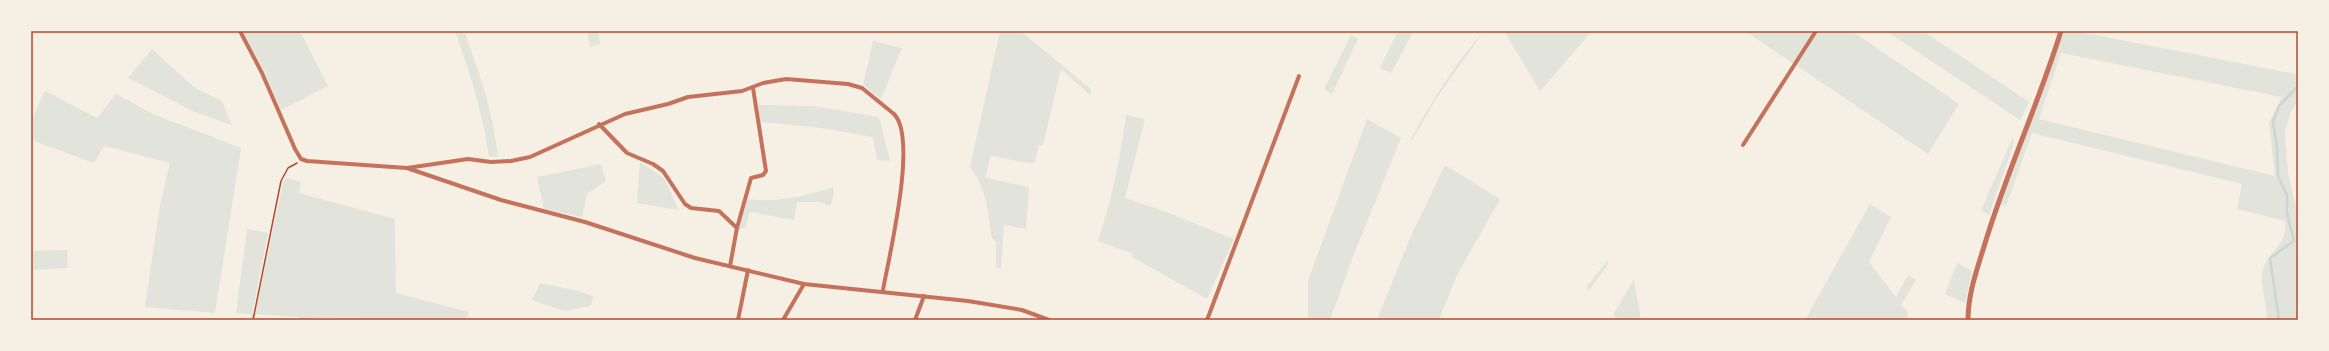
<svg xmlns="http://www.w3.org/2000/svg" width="2329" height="351" font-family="'Exo 2',sans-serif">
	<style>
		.green { fill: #e2e4dc; fill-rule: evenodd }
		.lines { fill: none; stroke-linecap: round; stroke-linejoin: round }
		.stream { stroke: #c9d6d2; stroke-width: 2.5 }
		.path { stroke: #b5482f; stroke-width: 1.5 }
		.minor { stroke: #c5725c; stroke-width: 4 }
		.tertiary { stroke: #c5725c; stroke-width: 5 }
		.neatline { fill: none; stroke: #b5482f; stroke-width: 1.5 }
	</style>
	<rect width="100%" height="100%" fill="#f6efe4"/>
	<g class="green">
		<polygon points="300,31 328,86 281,110 265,72 243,31"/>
		<path d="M455,31h9c16,42 29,82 34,126h-9c-6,-44 -19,-84 -34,-126z"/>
		<polygon points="587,31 598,31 600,44 590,47"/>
		<path d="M1000,31h19l4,2 68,56 -1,6 -29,-26 -18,76h-4l-5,19 -44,-8 -4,22 43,9 -3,42 -22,-4 -3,44 -5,-2v-25l-4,-4c-5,-28 -4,-47 -22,-71z"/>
		<polygon points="1398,31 1408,31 1412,34 1391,73 1380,68"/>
		<path d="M1484,31l-48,68 -24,41 -1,-1c21,-39 44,-75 73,-108z"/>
		<polygon points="1504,31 1592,31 1540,91"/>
		<polygon points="1745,31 1852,31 1959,104 1928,154"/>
		<polygon points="1886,31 1923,31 2029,102 2020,120"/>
		<path d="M2063,31h12l221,43 2,-5v32l-7,10 -6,20 3,42 10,41v106h-32c2,-15 -5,-29 -4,-44 1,-24 27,-28 23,-55l-48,-12 5,-25 -210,-51 -26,73 -5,-1zM2061,53l221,44 -13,26 6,53 -236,-57z"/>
		<polygon points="1351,35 1358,39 1332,94 1324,89"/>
		<polygon points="873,41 902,48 881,99 863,85"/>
		<polygon points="152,49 195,88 222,101 232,125 197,113 128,78"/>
		<polygon points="45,91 97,118 116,94 153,114 241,148 215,313 145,307 160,205 170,163 104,146 94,163 31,140 31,120"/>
		<polygon points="758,105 813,106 879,117 890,161 877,160 873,137 815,127 760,122"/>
		<path d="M1126,115l19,4 -20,79 36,12 73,29 -27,60 -75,-42 1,-3 -35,-13c14,-43 22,-81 28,-126z"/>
		<polygon points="1367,119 1401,138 1354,254 1330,320 1308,320 1308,281"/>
		<polygon points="2013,137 2014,143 1989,215 1981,210"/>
		<polygon points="640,162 664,178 679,210 637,203"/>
		<polygon points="601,164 606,181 587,194 582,217 544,209 537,177"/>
		<polygon points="1445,165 1500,199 1456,277 1439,320 1377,320 1410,238"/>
		<polygon points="286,178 301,182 299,193 395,219 396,293 469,312 466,320 317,318 299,320 298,317 256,314 254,320 250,320 251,314 236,313 247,229 268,233 252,314 255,314 283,183"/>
		<path d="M833,187l1,7 -4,12 -10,-4h-23l-3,18 -44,-8 -5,16 -6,1 9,-30c29,4 58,-3 85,-12z"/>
		<polygon points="1870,204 1891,217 1869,262 1896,297 1908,275 1916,280 1901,305 1908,312 1907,320 1805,320"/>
		<polygon points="67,250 68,268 31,270 31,251"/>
		<polygon points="1608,260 1608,264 1589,291 1586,287"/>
		<polygon points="1957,263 1972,271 1965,303 1945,294"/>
		<polygon points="1634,279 1641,320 1619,320 1613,315"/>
		<polygon points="540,283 579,291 594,297 590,306 564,311 532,300"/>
	</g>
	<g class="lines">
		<polyline class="stream" points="2279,320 2270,258 2294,241 2287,213 2287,195 2278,176 2277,148 2273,121 2279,106 2298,86"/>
		<polyline class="path" points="253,320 281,181 288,168 297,163"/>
		<g class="minor">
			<polyline points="240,31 262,73 295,149 301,159 307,161 407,168 501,200 585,222 695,258 804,284 968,301 1022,310 1049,320"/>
			<polyline points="599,124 627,153 653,164 663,171 685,204 691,208 719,211 737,228"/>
			<polyline points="1743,145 1816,31"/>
			<path d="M407,168l61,-9 23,3 20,-1 19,-4 95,-43 43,-10 20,-7 54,-6 21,-8 23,-4 62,5 14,4 32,26c24,24 -5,142 -11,176"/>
			<polyline points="730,266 737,228 751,178 763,175 766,171 753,88"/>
			<polyline points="738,320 748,270"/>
			<polyline points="783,320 804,284"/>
			<polyline points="915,320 924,296"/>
			<polyline points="1207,320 1299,76"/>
		</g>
		<path class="tertiary" d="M1968,320c0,-28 10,-53 18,-80 22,-71 53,-138 75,-209"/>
	</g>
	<rect width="2329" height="351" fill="none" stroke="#f6efe4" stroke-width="64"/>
	<rect x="32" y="32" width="2265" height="287" class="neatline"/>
</svg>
